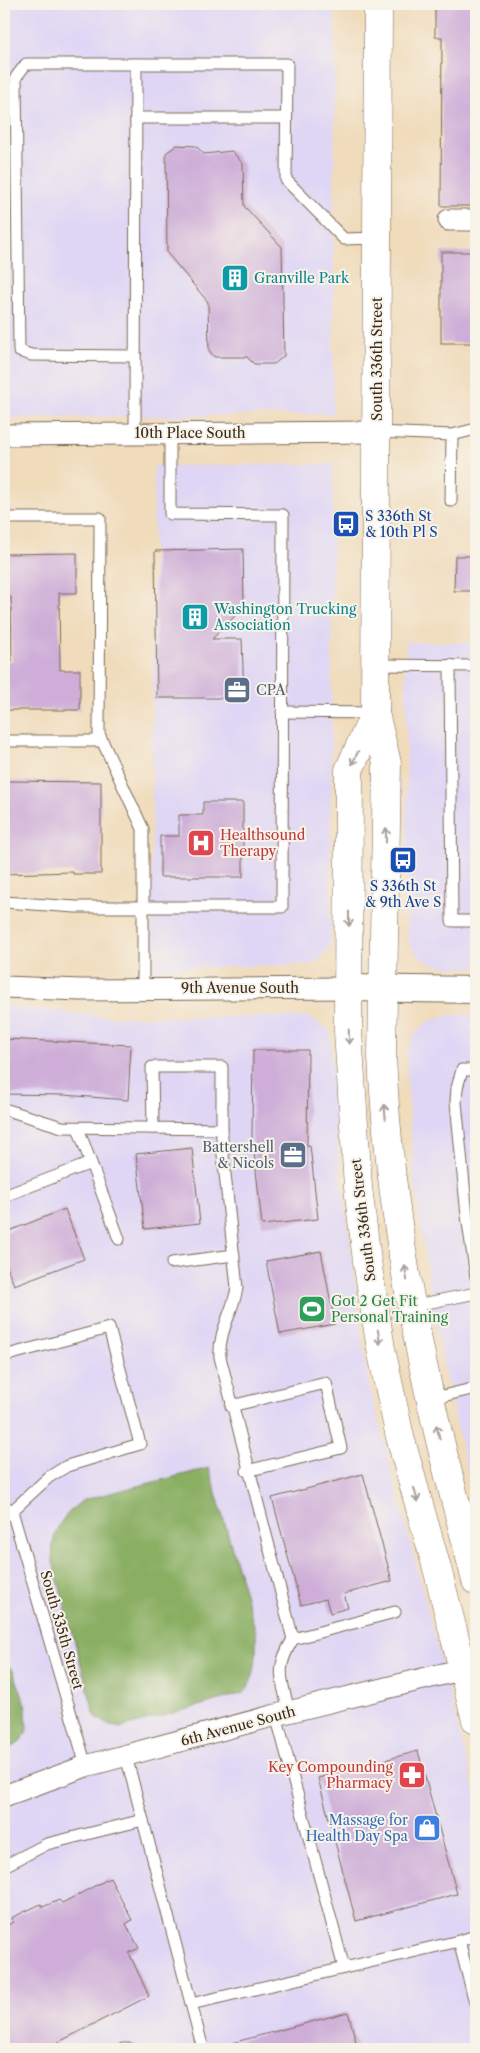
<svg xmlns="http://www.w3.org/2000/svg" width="480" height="2053" font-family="'Libre Caslon Text',serif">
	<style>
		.built { fill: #dfd5f5 }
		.forest { fill: #8aaf64; stroke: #626c41 }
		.building { fill: #ceaed8 }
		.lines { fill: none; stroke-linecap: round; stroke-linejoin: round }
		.service-casing { stroke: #7a6855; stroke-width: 13 }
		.minor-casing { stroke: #7a6855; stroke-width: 23 }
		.tertiary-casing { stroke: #7a6855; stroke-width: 28 }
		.secondary-casing { stroke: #7a6855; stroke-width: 29 }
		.service { stroke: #fff; stroke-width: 11 }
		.minor { stroke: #fff; stroke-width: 21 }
		.tertiary { stroke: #fff; stroke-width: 26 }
		.secondary { stroke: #fff; stroke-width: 28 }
		.oneway { stroke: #a79f9a }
		.labels { text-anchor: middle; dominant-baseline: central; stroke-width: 4; stroke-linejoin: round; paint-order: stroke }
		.culture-label { font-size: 14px; fill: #0d838f; stroke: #f7f3e8; text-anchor: start }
		.street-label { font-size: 14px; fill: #3b2a1e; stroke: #f7f3e8 }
		.transit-label { font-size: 14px; fill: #164399; stroke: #f7f3e8; text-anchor: start }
		.service-label { font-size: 14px; fill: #4e5e75; stroke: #f7f3e8; text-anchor: start }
		.health-label { font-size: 14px; fill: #be3a42; stroke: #f7f3e8; text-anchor: start }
		.leisure-label { font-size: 14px; fill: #27864d; stroke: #f7f3e8; text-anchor: start }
		.shop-label { font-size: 14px; fill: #366cbe; stroke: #f7f3e8; text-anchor: end }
	</style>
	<rect width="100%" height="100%" fill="#f7f3e8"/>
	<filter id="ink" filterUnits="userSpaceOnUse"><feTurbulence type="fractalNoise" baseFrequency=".02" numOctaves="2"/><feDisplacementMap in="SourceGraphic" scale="10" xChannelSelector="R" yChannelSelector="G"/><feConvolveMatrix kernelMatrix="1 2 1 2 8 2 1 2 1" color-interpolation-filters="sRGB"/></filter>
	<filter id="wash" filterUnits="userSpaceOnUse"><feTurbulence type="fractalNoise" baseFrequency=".0096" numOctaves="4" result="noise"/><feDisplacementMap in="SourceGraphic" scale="20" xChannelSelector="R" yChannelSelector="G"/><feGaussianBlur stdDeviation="1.12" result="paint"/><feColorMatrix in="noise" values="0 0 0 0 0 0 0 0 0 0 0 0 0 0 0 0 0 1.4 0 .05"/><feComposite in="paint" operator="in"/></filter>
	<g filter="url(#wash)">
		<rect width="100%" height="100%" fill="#f0dbbb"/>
		<g class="built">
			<polygon points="4,4 335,4 333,414 4,418"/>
			<polygon points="333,464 330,947 315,964 151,969 154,466"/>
			<polygon points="406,642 476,643 476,968 449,967 429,963 414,952 407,934"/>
			<polygon points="4,1006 108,1017 309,1017 330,1031 338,1150 367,1376 476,1797 476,2049 4,2049"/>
			<polygon points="452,1015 476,1015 476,1511 443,1363 430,1290 414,1177 407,1078 407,1052 414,1034 429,1021"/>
		</g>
		<g class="forest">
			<path d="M209,1468l47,164c0,21 2,43 -12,61l-123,35 -14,-4 -12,-8 -42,-154c-3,-29 7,-44 30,-62z"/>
			<polygon points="4,1662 13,1670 26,1706 27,1732 19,1743 4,1751"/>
		</g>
		<g id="blocks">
			<g class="building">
				<polygon points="435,4 476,4 476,206 441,206 442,37 435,37"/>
				<polygon points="177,145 196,146 204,154 232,151 243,164 244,206 282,247 284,356 274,364 254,364 247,357 214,357 209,350 208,302 167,253 166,153"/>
				<rect x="441" y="252" width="35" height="91"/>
				<polygon points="243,549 244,607 212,639 242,639 244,698 157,698 155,551"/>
				<polygon points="77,553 77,593 59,593 60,670 80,670 80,710 4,710 4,661 12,661 11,597 4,597 4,554"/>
				<polygon points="455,556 476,556 476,591 454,591"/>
				<polygon points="4,781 101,782 101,874 73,874 73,872 4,874"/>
				<polygon points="203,802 243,802 243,877 160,877 160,836 179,836 179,815 203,815"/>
				<polygon points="4,1039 131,1045 128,1100 64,1095 4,1094"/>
				<polygon points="253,1050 308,1050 307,1146 310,1145 318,1219 262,1225 252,1134"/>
				<polygon points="192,1148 200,1223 145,1229 136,1154"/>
				<polygon points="65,1209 84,1259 14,1285 4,1259 4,1233"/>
				<polygon points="321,1251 335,1324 280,1334 266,1261"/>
				<polygon points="363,1474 392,1581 344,1594 348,1608 330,1613 326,1599 301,1605 272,1498"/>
				<polygon points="418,1751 457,1894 356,1921 318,1778"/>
				<polygon points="110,1878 132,1920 126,1924 139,1948 129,1953 149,1996 45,2049 4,2049 4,1927 13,1922 11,1918 41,1904 43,1907 59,1900 62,1903"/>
				<polygon points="348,2012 358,2049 229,2049 228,2044"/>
			</g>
		</g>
	</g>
	<g filter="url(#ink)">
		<use href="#blocks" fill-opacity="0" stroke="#7a6855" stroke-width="1"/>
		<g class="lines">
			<g class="service-casing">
				<g id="service">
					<polyline points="136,118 286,118"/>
					<polyline points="135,356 31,355 19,351 16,77 26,64 287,64 286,180 344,239 377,238"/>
					<polyline points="376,432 452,435 451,501"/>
					<polyline points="135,434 136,64"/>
					<polyline points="452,435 476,429"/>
					<polyline points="4,518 100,518 99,734 143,829 143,989"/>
					<polyline points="375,665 476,666"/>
					<polyline points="450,665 452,921 476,921"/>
					<polyline points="282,712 375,713"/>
					<polyline points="4,741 102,741"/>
					<polyline points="4,902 76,907 282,907 283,515 170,514 170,434"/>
					<polyline points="476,1070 462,1070 457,1088 456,1102 467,1216 476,1277"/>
					<polyline points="4,1109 62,1127 222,1129"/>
					<polyline points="78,1128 119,1239"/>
					<path d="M153,1128l-1,-61h70v78l15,143c-4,24 -19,44 -17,69l73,282"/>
					<polyline points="4,1196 91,1163"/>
					<polyline points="172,1263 234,1255"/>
					<polyline points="412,1306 476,1293"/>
					<polyline points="4,1356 109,1328 140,1444 67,1466 49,1477 12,1511"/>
					<polyline points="430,1399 476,1388"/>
					<polyline points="231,1406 326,1383 341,1448 247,1471"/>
					<polyline points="4,1506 12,1511 86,1766"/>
					<path d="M289,1712c-7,-33 -15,-42 4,-73l102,-27"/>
					<polyline points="276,1715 344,1968"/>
					<polyline points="126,1756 203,2049"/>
					<polyline points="4,1866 47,1844 143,1820"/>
					<polyline points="476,1936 459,1941 476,2006"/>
					<polyline points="191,2004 459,1941"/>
					<polyline points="123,2049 131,2049"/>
				</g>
			</g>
			<g class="minor-casing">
				<g id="minor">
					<polyline points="449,220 476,220"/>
					<polyline points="4,435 376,432"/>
					<polyline points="4,987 81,990 349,988"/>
					<polyline points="4,1796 86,1766 276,1715 476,1666"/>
				</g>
			</g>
			<g class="tertiary-casing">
				<polyline id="tertiary" points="349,988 476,990"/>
			</g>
			<g class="secondary-casing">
				<g id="secondary">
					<path d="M378,4l-3,709 12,50 -5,293c5,114 23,229 48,341 13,62 31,123 46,184"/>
					<polyline points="375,713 349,770 348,1031 358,1187 367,1261 381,1349 400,1437 438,1572 476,1720"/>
				</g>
			</g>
			<use href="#service" class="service"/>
			<use href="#minor" class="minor"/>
			<use href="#tertiary" class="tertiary"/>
			<use href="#secondary" class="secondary"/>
		</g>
		<defs><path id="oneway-shaft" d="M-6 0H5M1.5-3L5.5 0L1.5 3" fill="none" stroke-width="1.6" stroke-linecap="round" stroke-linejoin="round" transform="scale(1.25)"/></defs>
		<g class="oneway">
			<use href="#oneway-shaft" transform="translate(355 758) rotate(116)"/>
			<use href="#oneway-shaft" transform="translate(386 835) rotate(-89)"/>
			<use href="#oneway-shaft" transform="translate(349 919) rotate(90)"/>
			<use href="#oneway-shaft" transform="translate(349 1037) rotate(88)"/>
			<use href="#oneway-shaft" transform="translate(385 1112) rotate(-95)"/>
			<use href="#oneway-shaft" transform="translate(406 1273) rotate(-99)"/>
			<use href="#oneway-shaft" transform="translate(379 1337) rotate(81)"/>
			<use href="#oneway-shaft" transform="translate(438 1432) rotate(-104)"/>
			<use href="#oneway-shaft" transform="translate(416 1495) rotate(74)"/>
		</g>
	</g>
	<defs>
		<g id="building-square" transform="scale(1.4375)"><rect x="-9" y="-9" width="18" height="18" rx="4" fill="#0f9aa8" stroke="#f7f3e8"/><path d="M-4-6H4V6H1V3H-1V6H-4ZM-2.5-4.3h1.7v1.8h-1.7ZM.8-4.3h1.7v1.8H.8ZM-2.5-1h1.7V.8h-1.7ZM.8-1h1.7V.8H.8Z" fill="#fff"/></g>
		<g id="bus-square" transform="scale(1.4375)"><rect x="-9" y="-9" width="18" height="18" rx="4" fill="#1a4fb4" stroke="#f7f3e8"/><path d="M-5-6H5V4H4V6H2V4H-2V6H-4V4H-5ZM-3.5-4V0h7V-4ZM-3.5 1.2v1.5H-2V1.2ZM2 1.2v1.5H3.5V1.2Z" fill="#fff"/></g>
		<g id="office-square" transform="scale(1.4375)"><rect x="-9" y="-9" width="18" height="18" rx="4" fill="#5c6f8a" stroke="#f7f3e8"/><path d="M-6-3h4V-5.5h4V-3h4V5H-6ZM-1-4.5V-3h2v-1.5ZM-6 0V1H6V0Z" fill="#fff"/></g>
		<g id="hospital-square" transform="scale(1.4375)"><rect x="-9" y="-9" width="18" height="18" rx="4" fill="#e0444e" stroke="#f7f3e8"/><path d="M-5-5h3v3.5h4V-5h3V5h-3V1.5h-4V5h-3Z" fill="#fff"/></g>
		<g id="stadium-square" transform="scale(1.4375)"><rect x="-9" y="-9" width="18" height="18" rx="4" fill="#2e9e5b" stroke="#f7f3e8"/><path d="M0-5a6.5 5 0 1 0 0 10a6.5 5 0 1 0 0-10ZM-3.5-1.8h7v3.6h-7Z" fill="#fff"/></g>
		<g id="pharmacy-square" transform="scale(1.4375)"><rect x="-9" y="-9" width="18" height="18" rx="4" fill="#e0444e" stroke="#f7f3e8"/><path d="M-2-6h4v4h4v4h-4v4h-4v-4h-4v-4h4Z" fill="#fff"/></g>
		<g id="shop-square" transform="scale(1.4375)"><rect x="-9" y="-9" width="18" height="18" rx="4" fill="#3f7fe0" stroke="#f7f3e8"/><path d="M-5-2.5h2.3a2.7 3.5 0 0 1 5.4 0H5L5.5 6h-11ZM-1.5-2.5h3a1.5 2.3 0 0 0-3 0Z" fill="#fff"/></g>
	</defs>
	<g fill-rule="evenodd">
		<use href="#building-square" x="235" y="278"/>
		<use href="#bus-square" x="346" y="524"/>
		<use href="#building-square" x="195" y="617"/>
		<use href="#office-square" x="237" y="690"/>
		<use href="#hospital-square" x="201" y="843"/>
		<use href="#bus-square" x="403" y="860"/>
		<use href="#office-square" x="293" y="1155"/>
		<use href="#stadium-square" x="312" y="1309"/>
		<use href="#pharmacy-square" x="412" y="1775"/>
		<use href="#shop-square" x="427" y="1828"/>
	</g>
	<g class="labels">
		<g class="culture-label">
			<text x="254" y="278">Granville Park</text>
			<text x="214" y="609">Washington Trucking<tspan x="214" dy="16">Association</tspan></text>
		</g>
		<g class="street-label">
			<text transform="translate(377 359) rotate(-90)">South 336th Street</text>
			<text x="190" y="433">10th Place South</text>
			<text x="240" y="988">9th Avenue South</text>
			<text transform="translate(363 1220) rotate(-97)">South 336th Street</text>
			<text transform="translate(62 1630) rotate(74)">South 335th Street</text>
			<text transform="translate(238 1726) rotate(-15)">6th Avenue South</text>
		</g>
		<g class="transit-label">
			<text x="365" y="516">S 336th St<tspan x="365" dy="16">&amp; 10th Pl S</tspan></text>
			<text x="403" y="886" text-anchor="middle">S 336th St<tspan x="403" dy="16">&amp; 9th Ave S</tspan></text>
		</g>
		<g class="service-label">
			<text x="256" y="690">CPA</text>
			<text x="274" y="1147" text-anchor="end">Battershell<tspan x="274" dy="16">&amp; Nicols</tspan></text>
		</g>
		<g class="health-label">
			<text x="220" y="835">Healthsound<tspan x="220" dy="16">Therapy</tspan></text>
			<text x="393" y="1767" text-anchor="end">Key Compounding<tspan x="393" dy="16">Pharmacy</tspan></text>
		</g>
		<g class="leisure-label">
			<text x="331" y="1301">Got 2 Get Fit<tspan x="331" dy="16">Personal Training</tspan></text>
		</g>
		<g class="shop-label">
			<text x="408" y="1820">Massage for<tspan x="408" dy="16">Health Day Spa</tspan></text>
		</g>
	</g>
	<rect width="480" height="2053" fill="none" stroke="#f7f3e8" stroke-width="20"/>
</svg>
